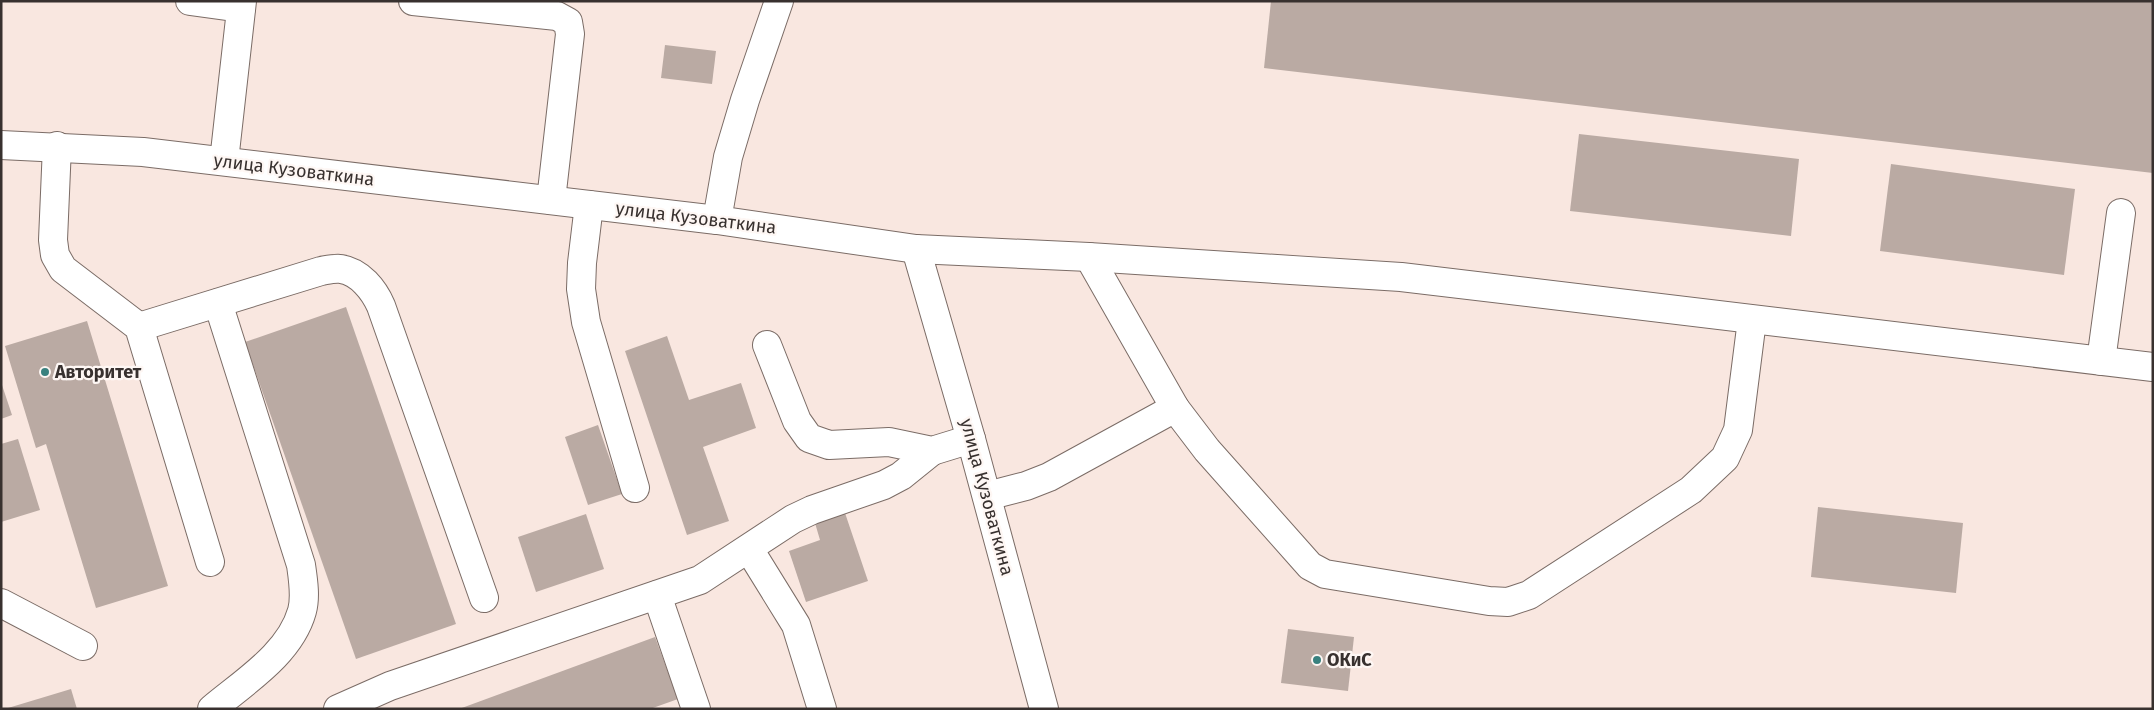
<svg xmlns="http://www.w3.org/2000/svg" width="2154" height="710" font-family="'Fira Sans',sans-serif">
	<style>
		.building { fill: #baaaa3 }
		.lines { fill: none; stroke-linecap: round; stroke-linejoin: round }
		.minor-casing { stroke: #7b6c66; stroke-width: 30 }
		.minor { stroke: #fff; stroke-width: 28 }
		.poi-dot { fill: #39817f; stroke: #fef7f4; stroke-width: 2 }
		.labels { text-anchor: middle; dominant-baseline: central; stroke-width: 4.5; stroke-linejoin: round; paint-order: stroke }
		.street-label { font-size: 18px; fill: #38312f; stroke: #fef7f4 }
		.poi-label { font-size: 18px; font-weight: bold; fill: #38312f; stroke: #fef7f4; text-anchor: start }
	</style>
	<rect width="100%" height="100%" fill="#f9e7e0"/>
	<g class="building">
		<polygon points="1271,1 2153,1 2153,173 1264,68"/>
		<polygon points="665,45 716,51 712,84 661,78"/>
		<polygon points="1579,134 1799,159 1791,236 1570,211"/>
		<polygon points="1891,164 2075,189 2064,275 1880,251"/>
		<polygon points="346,307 456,624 356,659 245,342"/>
		<polygon points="87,321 168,586 96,608 46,444 36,448 5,346"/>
		<polygon points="667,336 689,400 741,383 756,428 703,447 729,521 687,535 625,351"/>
		<polygon points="1,382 12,415 1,419"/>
		<polygon points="598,425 622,494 588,505 565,437"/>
		<polygon points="18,439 40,510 1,522 1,444"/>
		<polygon points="1818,507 1963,523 1956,593 1811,577"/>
		<polygon points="845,513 868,581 806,602 789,551 820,540 815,523"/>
		<polygon points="586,514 604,569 536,592 518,537"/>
		<polygon points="1288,629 1354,637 1348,691 1281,683"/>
		<polygon points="655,637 678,699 650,709 459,709"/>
		<polygon points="71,689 77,709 8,709 8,708"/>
	</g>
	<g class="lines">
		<g class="minor-casing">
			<g id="minor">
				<polyline points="190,1 241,8"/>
				<polyline points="413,1 557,16 568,22 570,34 551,200"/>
				<polyline points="1,145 143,152 717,220 916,249 1089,257 1401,277 2153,367"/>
				<polyline points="57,146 53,240 55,255 63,269 139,327 210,562"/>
				<polyline points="224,161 242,1"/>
				<polyline points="589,205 582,263 581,289 586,322 635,488"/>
				<polyline points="717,220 728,157 745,100 779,1"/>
				<polyline points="916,249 971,439 1044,709"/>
				<polyline points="1089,257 1175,408 1207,450 1310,566 1325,574 1489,601 1508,602 1529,595 1691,490 1725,458 1738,430 1752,320"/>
				<path d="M139,327l182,-56c6,-1 14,-3 20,-2 19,3 33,21 40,37l103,292"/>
				<polyline points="767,345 797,421 809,438 829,445 889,442 932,451 971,439"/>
				<polyline points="2101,361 2121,213"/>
				<polyline points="987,496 1026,486 1049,477 1175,408"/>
				<polyline points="749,549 796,625 822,709"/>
				<polyline points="657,595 696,709"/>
				<polyline points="1,603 83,646"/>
				<path d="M212,709c32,-27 78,-55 90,-98 4,-14 1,-32 -1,-46l-83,-262"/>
				<polyline points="338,709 390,686 700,580 793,519 812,510 884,485 901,476 932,451"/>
			</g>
		</g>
		<use href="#minor" class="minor"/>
	</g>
	<g class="poi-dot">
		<circle cx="45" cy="372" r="5"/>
		<circle cx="1317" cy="660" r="5"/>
	</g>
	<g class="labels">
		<g class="street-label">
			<text transform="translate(294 170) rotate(7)">улица Кузоваткина</text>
			<text transform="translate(696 218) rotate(7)">улица Кузоваткина</text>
			<text transform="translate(987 497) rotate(75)">улица Кузоваткина</text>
		</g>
		<g class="poi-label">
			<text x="55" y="372">Авторитет</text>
			<text x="1327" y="660">ОКиС</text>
		</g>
	</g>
	<rect width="2154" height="710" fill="none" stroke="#38312f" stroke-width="5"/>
</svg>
